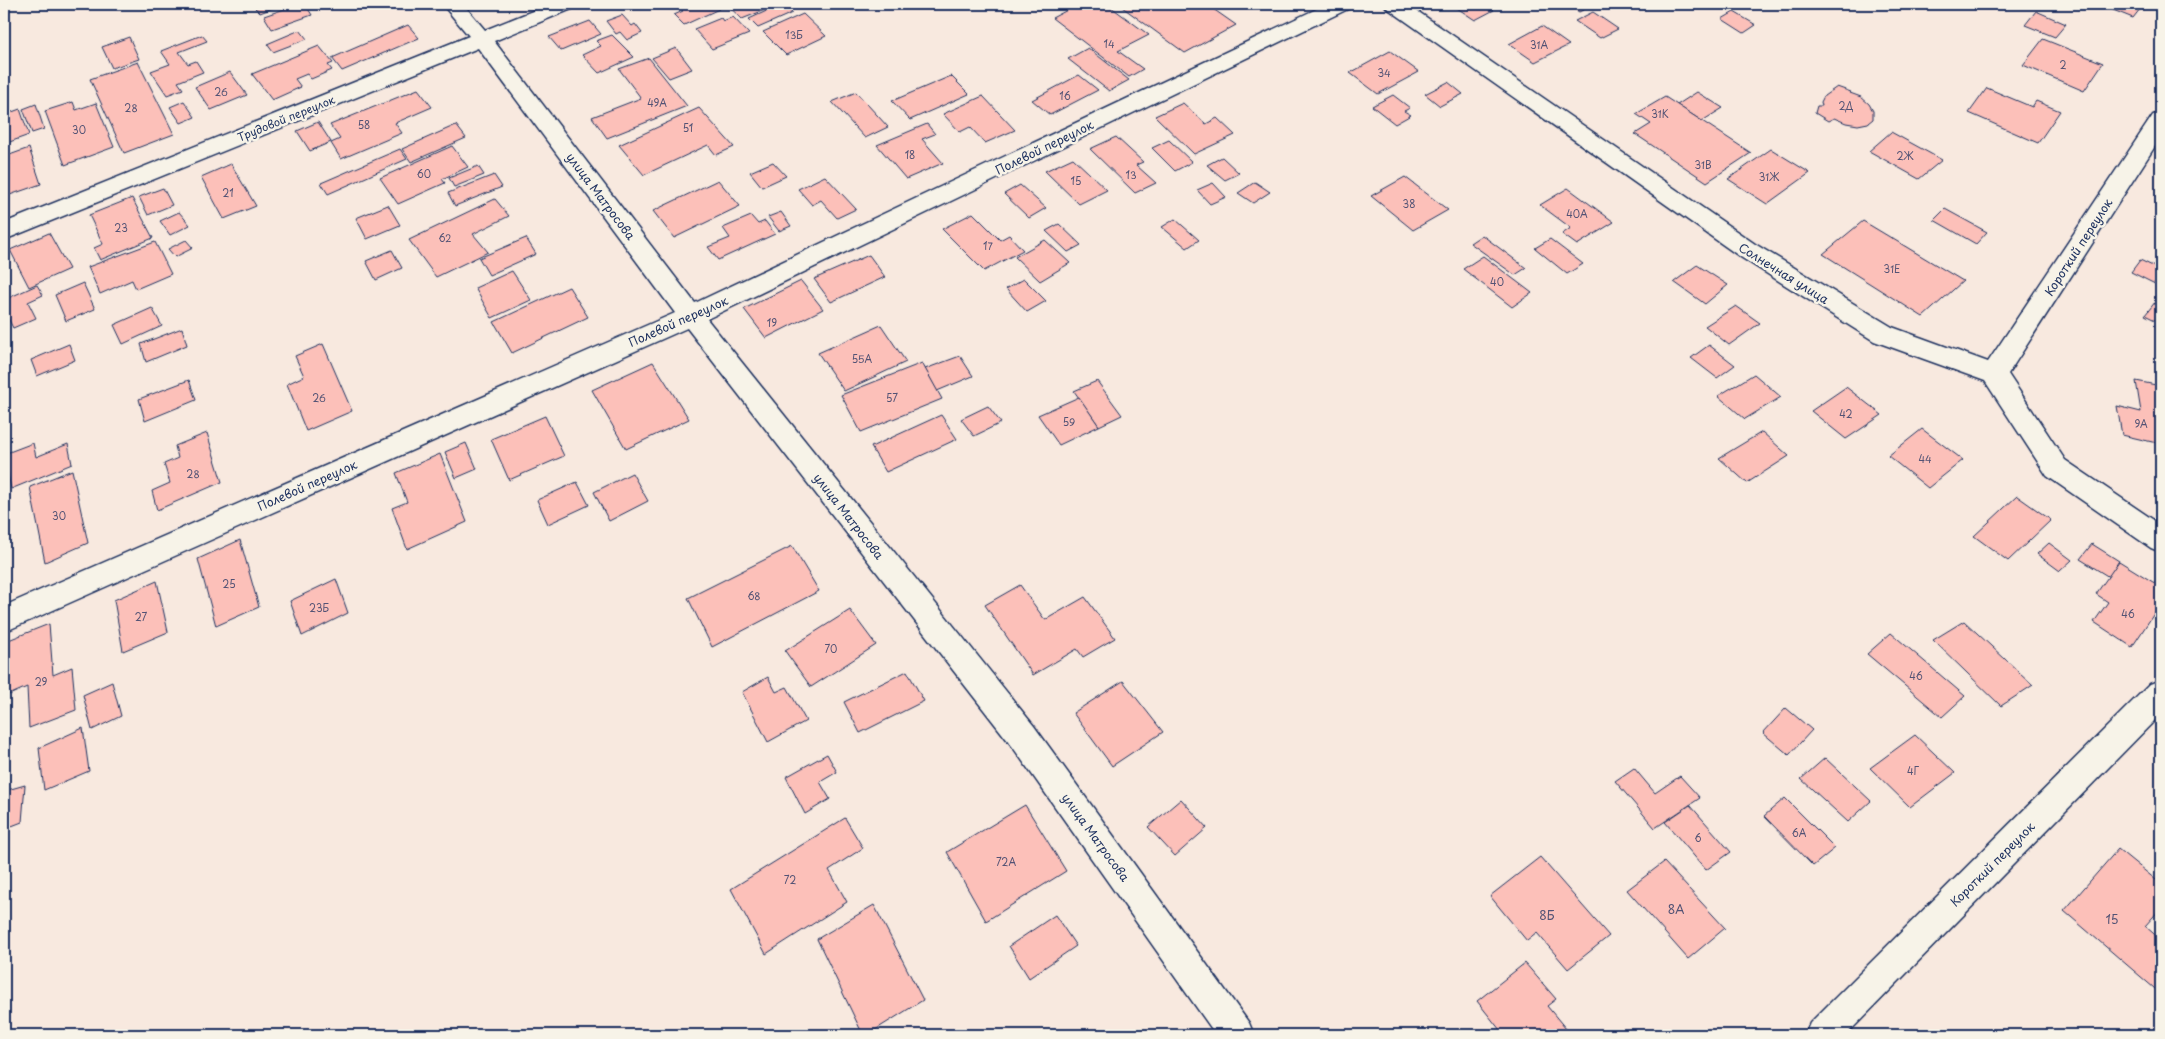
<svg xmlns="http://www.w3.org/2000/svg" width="2165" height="1039" font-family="'Playpen Sans',sans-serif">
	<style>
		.building { fill: #fcc0b9; stroke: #1b2f5e }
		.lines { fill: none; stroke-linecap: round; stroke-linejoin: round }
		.minor-casing { stroke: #1b2f5e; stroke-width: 3 }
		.minor { fill: #f7f3e8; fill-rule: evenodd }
		.labels { text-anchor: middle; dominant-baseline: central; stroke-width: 5; stroke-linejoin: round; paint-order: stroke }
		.number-label { font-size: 10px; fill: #535375 }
		.far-street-label { font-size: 11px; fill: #1b2f5e; stroke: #f7f3e8 }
		.street-label { font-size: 12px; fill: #1b2f5e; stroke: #f7f3e8 }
		.near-number-label { font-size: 12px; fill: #535375 }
	</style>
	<rect width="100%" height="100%" fill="#f8e9df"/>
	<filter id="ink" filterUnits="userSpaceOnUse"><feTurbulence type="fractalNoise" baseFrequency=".02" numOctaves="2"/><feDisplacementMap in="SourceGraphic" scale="10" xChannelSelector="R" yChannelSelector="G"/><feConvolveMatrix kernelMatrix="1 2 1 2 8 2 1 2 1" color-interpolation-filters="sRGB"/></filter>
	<g filter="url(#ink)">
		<g class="building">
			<polygon points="265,4 283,4 260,13 255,8"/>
			<polygon points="299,4 305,4 312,15 272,29 264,16"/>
			<polygon points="675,4 714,4 719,9 684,25 674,15 683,11"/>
			<polygon points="726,4 762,4 767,9 742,19"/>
			<polygon points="782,4 792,13 758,28 749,19"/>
			<polygon points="1079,4 1088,4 1094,8 1107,4 1149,35 1118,51 1143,69 1129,77 1052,18"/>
			<polygon points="1118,4 1152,4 1158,8 1167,4 1206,4 1236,25 1185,53"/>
			<polygon points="1451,4 1485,4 1494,10 1475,20"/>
			<polygon points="1567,4 1595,4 1579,12"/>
			<polygon points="2098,4 2144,4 2133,18"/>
			<polygon points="2036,11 2066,24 2055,37 2025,25"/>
			<polygon points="1593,12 1618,29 1600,38 1575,21"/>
			<polygon points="1734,12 1756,25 1744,33 1722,19"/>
			<polygon points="803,14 826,36 786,55 763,32"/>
			<polygon points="622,15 632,26 635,24 642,33 627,40 620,32 616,34 606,21"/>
			<polygon points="733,17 749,34 712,49 694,29 721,18 723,21"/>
			<polygon points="590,21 601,34 561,51 549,37"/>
			<polygon points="408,25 419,38 342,71 332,58"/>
			<polygon points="1542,26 1569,45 1535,62 1509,44"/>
			<polygon points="300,30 307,39 273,52 267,44"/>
			<polygon points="202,35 207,41 179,52 188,64 196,61 203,72 178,82 183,89 167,95 151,71 170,64 161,51"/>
			<polygon points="612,35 634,57 599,73 582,55 601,46 596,41"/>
			<polygon points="129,37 139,59 112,68 102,47"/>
			<polygon points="2043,39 2103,63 2084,91 2023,65"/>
			<polygon points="319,46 333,63 328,65 332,70 311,79 307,74 295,79 301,87 272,100 252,74"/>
			<polygon points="676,48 692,69 669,78 652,58"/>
			<polygon points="1088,48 1129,80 1109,91 1068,59"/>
			<polygon points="1390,51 1419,72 1378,94 1350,73"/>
			<polygon points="649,58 687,106 607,138 592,117 641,98 619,69"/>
			<polygon points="138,62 174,134 124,153 90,79"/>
			<polygon points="230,72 247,95 211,110 195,87"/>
			<polygon points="1079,75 1098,90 1050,115 1032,100"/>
			<polygon points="951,76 969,94 910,120 892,101"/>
			<polygon points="1448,82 1463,94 1440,106 1425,94"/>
			<polygon points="1837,87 1851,92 1850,93 1861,97 1869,104 1873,111 1873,119 1868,123 1858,125 1846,123 1834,118 1828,121 1815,113 1817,106 1822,106 1821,102 1824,96"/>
			<polygon points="1987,88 2032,107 2036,101 2060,111 2038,143 1969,113"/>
			<polygon points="418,89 432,107 395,123 402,133 341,159 331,143 340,139 330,125"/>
			<polygon points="856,92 888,127 865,138 832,102"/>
			<polygon points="1697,92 1723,108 1702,121 1677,105"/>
			<polygon points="1393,95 1410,108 1404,111 1411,115 1395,124 1372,106"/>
			<polygon points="983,96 1015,130 985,143 970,127 960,132 943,114"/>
			<polygon points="1665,97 1702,121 1751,153 1707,182 1635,134 1651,124 1636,114"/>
			<polygon points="184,101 195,117 181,123 170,107"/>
			<polygon points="73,102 76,110 96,103 114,147 65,165 45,111"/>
			<polygon points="1183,103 1206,124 1217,118 1235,135 1194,154 1155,116"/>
			<polygon points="36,104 44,129 32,133 23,109"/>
			<polygon points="699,108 734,147 716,155 708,145 644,175 619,145"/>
			<polygon points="20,109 29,135 4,144 4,115"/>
			<polygon points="318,122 331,142 310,151 297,131"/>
			<polygon points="927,124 935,134 922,139 943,163 906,179 877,145"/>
			<polygon points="456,125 466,138 411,162 402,149"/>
			<polygon points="1891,132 1942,160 1919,179 1869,151"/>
			<polygon points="1116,137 1143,162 1136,165 1156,183 1135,193 1090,149"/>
			<polygon points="1169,140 1192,162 1175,171 1152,148"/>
			<polygon points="452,146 468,167 442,179 445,183 398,204 380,178"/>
			<polygon points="29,148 41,184 4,197 4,157"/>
			<polygon points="400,149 407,159 328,194 321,183"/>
			<polygon points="1771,149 1810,173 1767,204 1728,179"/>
			<polygon points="1222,157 1239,173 1225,180 1207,165"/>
			<polygon points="1073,158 1107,190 1079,204 1045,171"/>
			<polygon points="773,162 786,176 762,187 750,172"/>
			<polygon points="231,164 256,206 224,219 201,177"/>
			<polygon points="478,166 484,175 454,187 449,178"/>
			<polygon points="494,175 502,187 455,206 448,193"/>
			<polygon points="825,176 856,209 837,218 821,200 812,205 798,189"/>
			<polygon points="1405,177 1448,210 1413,230 1371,196"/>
			<polygon points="718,180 740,206 674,238 653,211"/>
			<polygon points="1255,182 1270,192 1253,203 1238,193"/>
			<polygon points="1213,183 1226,197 1210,204 1197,190"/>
			<polygon points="1020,185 1046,208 1029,218 1004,194"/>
			<polygon points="163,188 172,205 148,215 139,197"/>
			<polygon points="1568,188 1614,222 1577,245 1562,234 1571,228 1540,205"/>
			<polygon points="132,198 153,238 100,260 94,248 103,244 89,215"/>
			<polygon points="495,199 509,216 473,234 488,252 436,277 409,240"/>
			<polygon points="388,205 400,225 367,239 356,218"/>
			<polygon points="1945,209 1987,232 1976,244 1934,220"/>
			<polygon points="179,212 190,225 170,235 160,221"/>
			<polygon points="781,212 791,226 779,231 768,217"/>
			<polygon points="973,213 1000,240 1009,235 1023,250 984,271 942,229"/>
			<polygon points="751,216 758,224 765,221 775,234 718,260 708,247 730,238 723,228"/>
			<polygon points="1175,219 1199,240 1187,248 1162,227"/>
			<polygon points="1863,221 1963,281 1923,317 1823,254"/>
			<polygon points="1059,224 1081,245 1068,252 1046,231"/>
			<polygon points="49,233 69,269 29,287 10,250"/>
			<polygon points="1482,235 1526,268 1515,275 1470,243"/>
			<polygon points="526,238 536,254 489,275 479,258"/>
			<polygon points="1550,239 1583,264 1567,274 1535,248"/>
			<polygon points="186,240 193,248 175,257 168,249"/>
			<polygon points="1045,240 1070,263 1040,281 1015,257"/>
			<polygon points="155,242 171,274 136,289 132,280 100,294 88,267"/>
			<polygon points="392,250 402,268 376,280 366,261"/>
			<polygon points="869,255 885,277 831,302 814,279"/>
			<polygon points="1483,256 1532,293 1512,307 1463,269"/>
			<polygon points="2140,260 2161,270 2161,287 2131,272"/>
			<polygon points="1697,265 1728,285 1705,304 1674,282"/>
			<polygon points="512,271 531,300 492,318 475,288"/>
			<polygon points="1024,279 1046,301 1027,312 1006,289"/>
			<polygon points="801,281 823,309 766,338 744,309"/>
			<polygon points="83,283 95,309 66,321 55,295"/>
			<polygon points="37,285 43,295 28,302 36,318 13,328 4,310 4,300"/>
			<polygon points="569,287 588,317 512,353 494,322"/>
			<polygon points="2159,297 2161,298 2161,323 2145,315"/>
			<polygon points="1736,306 1760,323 1729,345 1705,326"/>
			<polygon points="152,308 162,326 123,344 114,325"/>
			<polygon points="881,325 906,362 844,391 818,353"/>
			<polygon points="182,328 187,345 146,362 141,344"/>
			<polygon points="69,344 75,360 37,376 31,360"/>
			<polygon points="323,344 352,411 306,431 287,384 304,376 295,356"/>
			<polygon points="1709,345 1735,365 1717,378 1691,358"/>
			<polygon points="960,356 973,376 937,391 925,369"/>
			<polygon points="653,362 689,419 626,449 592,390"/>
			<polygon points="922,363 942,399 861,432 841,395"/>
			<polygon points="1754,374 1781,397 1745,419 1718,396"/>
			<polygon points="189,380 196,400 145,421 139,399"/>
			<polygon points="1097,381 1122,415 1099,426 1074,391"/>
			<polygon points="2136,381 2161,386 2161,444 2122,435 2117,406 2141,412"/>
			<polygon points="1846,387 1882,415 1846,439 1811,411"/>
			<polygon points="1079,397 1099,426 1059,445 1038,415"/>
			<polygon points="988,406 1001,423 974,436 961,419"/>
			<polygon points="941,415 957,439 886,472 871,447"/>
			<polygon points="545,416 564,456 509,480 491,439"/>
			<polygon points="1922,429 1963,460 1928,488 1888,456"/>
			<polygon points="1762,432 1789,456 1747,483 1719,458"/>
			<polygon points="207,433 222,482 157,510 152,491 170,483 164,464 178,458 175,446"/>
			<polygon points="33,443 36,457 68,444 72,464 11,489 4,454"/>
			<polygon points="466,443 477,469 456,478 445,452"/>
			<polygon points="440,454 467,522 407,549 392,508 407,502 396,473"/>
			<polygon points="72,470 88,543 45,562 30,487"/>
			<polygon points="632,473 648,501 609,521 594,492"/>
			<polygon points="577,482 589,505 548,524 537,500"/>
			<polygon points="2017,496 2051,520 2008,561 1974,536"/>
			<polygon points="240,540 259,607 216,626 198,559"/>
			<polygon points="2049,543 2072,560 2060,571 2037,554"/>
			<polygon points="2092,544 2119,561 2109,577 2080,559"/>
			<polygon points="792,546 819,591 712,647 688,598"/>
			<polygon points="2119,561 2161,587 2161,603 2132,647 2094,622 2108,602 2096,594"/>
			<polygon points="336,579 348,613 302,636 290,601"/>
			<polygon points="157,581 168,632 123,651 114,600"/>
			<polygon points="1020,585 1045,620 1085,597 1115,638 1083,657 1077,649 1033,675 985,605"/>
			<polygon points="850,610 876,645 811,687 785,651"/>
			<polygon points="1964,621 2033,685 2001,706 1933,640"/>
			<polygon points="49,624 53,675 72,667 76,710 29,728 27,687 9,695 6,641"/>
			<polygon points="1891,633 1965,696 1942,717 1867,654"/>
			<polygon points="907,671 924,701 860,733 844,702"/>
			<polygon points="768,677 776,692 787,687 806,721 768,742 742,692"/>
			<polygon points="1123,681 1163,732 1112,766 1073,713"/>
			<polygon points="112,682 121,716 92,730 83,695"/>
			<polygon points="1786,708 1812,730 1789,755 1763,733"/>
			<polygon points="83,728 89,771 44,790 39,748"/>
			<polygon points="1915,735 1955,773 1910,807 1870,768"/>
			<polygon points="827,754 837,772 820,782 830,799 805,814 786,777"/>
			<polygon points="1825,758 1871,801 1848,822 1801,779"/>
			<polygon points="1634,768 1655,793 1680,776 1700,798 1655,828 1615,781"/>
			<polygon points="25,785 22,822 4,829 4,791"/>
			<polygon points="1785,798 1835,848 1813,866 1764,816"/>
			<polygon points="1181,799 1207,828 1175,856 1148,827"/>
			<polygon points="1025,805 1066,871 986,921 947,852"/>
			<polygon points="1690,805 1731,852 1706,870 1665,822"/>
			<polygon points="845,818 863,848 829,870 847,902 766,954 731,889"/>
			<polygon points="2118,849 2161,884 2161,908 2145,926 2161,940 2161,994 2064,911"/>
			<polygon points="1540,857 1609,936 1568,969 1537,933 1527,941 1490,896"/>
			<polygon points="1664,862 1725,928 1688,959 1627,890"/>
			<polygon points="874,905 923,1000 867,1035 863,1035 817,939"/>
			<polygon points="1055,915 1076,946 1029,978 1009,946"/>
			<polygon points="1525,963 1556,999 1547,1006 1571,1035 1504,1035 1477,1001"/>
		</g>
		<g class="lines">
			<g class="minor-casing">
				<g id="minor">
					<polygon points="442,4 463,4 485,30 550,4 577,4 574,8 494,41 695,303 1327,4 1353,4 1350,8 707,319 1034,726 1249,1023 1254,1035 1216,1035 1012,746 687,328 4,632 4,606 675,313 478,48 4,240 4,223 469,36"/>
					<polygon points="1384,4 1407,4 1755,244 1892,327 1988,362 2153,115 2161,113 2161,137 2008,374 2065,460 2161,525 2161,552 2151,548 2047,476 1985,381 1874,341 1739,256 1387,8"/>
					<polygon points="2161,680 2161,714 1846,1035 1805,1035 1810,1023 2150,684"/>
				</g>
			</g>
			<use href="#minor" class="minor"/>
		</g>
	</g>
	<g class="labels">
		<g class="number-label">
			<text x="794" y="34">13Б</text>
			<text x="1109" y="43">14</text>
			<text x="1539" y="44">31А</text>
			<text x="2063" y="64">2</text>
			<text x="1384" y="72">34</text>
			<text x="221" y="91">26</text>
			<text x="1065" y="95">16</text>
			<text x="657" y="102">49А</text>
			<text x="1846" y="105">2Д</text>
			<text x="131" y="107">28</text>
			<text x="1660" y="113">31К</text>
			<text x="364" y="124">58</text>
			<text x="688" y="127">51</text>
			<text x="79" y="129">30</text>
			<text x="910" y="154">18</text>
			<text x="1905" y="155">2Ж</text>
			<text x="1703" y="164">31В</text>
			<text x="424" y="173">60</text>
			<text x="1131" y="174">13</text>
			<text x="1769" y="176">31Ж</text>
			<text x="1076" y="180">15</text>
			<text x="228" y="192">21</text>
			<text x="1409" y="203">38</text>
			<text x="1577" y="213">40А</text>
			<text x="121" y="227">23</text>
			<text x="445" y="237">62</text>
			<text x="988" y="245">17</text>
			<text x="1892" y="268">31Е</text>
			<text x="1497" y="281">40</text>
			<text x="772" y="322">19</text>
			<text x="862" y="358">55А</text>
			<text x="319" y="397">26</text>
			<text x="892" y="397">57</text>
			<text x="1846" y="413">42</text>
			<text x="1069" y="421">59</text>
			<text x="2141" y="423">9А</text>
			<text x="1925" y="458">44</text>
			<text x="193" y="473">28</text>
			<text x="59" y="515">30</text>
			<text x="229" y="583">25</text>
			<text x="754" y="595">68</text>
			<text x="319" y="607">23Б</text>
			<text x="2128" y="613">46</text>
			<text x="141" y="616">27</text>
			<text x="831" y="648">70</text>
			<text x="1916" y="675">46</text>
			<text x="41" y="681">29</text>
			<text x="1913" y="770">4Г</text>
			<text x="1799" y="832">6А</text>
			<text x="1698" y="837">6</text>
			<text x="1006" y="861">72А</text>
			<text x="790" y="879">72</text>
		</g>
		<g class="far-street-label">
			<text transform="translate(286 118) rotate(-22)">Трудовой переулок</text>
		</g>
		<g class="street-label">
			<text transform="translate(1044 147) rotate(-26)">Полевой переулок</text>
			<text transform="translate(601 196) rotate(53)">улица Матросова</text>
			<text transform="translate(2078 247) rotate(-57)">Короткий переулок</text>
			<text transform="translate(1784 273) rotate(32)">Солнечная улица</text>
			<text transform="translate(678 321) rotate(-24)">Полевой переулок</text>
			<text transform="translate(307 485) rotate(-24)">Полевой переулок</text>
			<text transform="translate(849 516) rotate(52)">улица Матросова</text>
			<text transform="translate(1096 837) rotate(54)">улица Матросова</text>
			<text transform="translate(1992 864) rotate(-45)">Короткий переулок</text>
		</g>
		<g class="near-number-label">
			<text x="1676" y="909">8А</text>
			<text x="1547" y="915">8Б</text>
			<text x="2112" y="919">15</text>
		</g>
	</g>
	<rect width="2165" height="1039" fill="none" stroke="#f7f3e8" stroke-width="20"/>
	<rect x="10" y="10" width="2145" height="1019" fill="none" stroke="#1b2f5e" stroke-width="2" filter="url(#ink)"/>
</svg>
